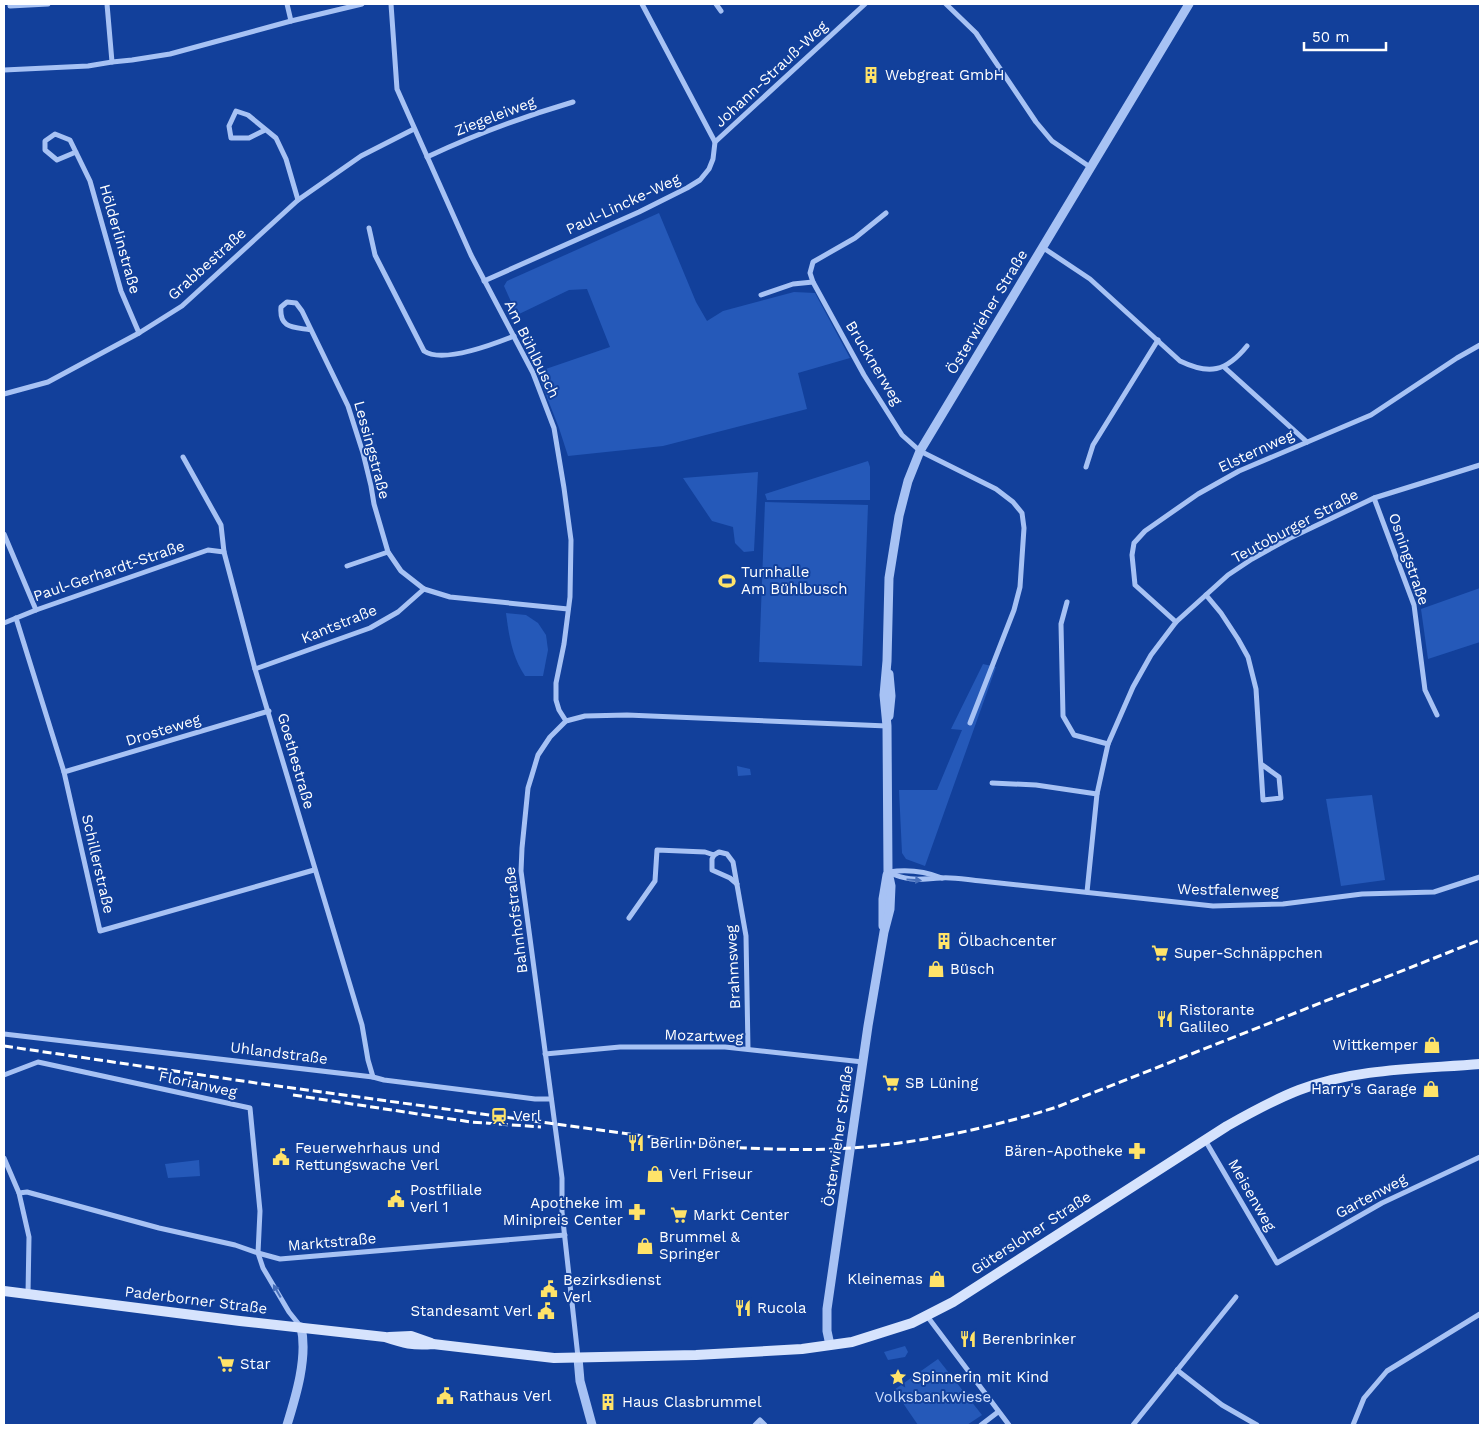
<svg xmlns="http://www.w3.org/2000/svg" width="1484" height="1429" font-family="'Work Sans',sans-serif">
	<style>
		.green { fill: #2559b9 }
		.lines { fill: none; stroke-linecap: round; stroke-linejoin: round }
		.minor { stroke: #a7c2f4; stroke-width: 5 }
		.tertiary { stroke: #a7c2f4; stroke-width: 9 }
		.secondary { stroke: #d6e3fd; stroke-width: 10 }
		.rail { stroke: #fff; stroke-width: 3; stroke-dasharray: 9 4; stroke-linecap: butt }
		.oneway { fill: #466eba }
		.labels { text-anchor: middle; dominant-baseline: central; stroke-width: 4; stroke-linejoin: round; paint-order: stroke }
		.street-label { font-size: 15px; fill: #fff; stroke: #12409b }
		.poi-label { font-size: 15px; fill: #fff; stroke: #12409b; text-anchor: start }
		.park-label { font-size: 15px; fill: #cfdffd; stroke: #12409b }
	</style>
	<rect width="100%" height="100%" fill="#12409b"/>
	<g class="green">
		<polygon points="659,213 696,302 707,321 723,311 794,292 815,293 850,358 798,373 807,409 663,446 568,456 559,428 537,372 610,347 587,289 569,290 517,315 504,286 507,281"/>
		<polygon points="868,461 870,467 870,500 767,500 765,494"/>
		<polygon points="758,472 754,551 744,552 735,543 733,527 712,521 683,478"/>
		<polygon points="765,502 868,505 862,666 759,662"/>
		<polygon points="1480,588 1480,642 1428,659 1421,609"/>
		<path d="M506,613l20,2 12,8 8,12 2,15 -5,26h-18c-13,-19 -16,-40 -19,-63z"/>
		<polygon points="983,664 996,667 925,866 906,859 902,853 899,790 937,790 962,730 951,729"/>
		<polygon points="737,766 750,769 751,775 738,776"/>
		<polygon points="1372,795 1385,880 1341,886 1326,799"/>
		<polygon points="199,1160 200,1176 168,1178 165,1164"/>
		<polygon points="905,1346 908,1352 905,1357 888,1360 884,1352"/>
		<polygon points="938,1359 982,1415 967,1425 918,1425 894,1390"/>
	</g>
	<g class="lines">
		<g class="minor">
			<polyline points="107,4 112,62"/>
			<polyline points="287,4 291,21"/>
			<polyline points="391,4 397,89 471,255 533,373 554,428 564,488 571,540 570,597 564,644 556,683 556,700 559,710 566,721"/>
			<polyline points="716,4 721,11"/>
			<polyline points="946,4 976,33 1036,122 1052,141 1090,167"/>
			<polyline points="10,6 48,4"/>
			<polyline points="4,70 88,66 112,62 132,60 170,54 291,21 362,4"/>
			<polyline points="265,130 249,138 231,138 229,126 236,111 248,115 276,138 286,159 298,200"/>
			<polyline points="715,142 865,4"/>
			<polyline points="76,152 57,160 45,150 45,141 55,134 70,140 90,181 121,291 139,333"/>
			<path d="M427,157c47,-22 95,-40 146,-55"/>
			<polyline points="886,213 855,238 813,262 810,273 813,282 864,375 902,435 920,451 996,489 1013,502 1022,513 1024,528 1020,587 1014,610 970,723"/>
			<path d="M369,228l6,27 49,96c19,13 70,-7 90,-15"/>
			<path d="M1042,247l48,32 90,82c29,14 46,11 67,-15"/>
			<polyline points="484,281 639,212 687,188 700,180 709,169 713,159 715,142 642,4"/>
			<polyline points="761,295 793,284 813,282"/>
			<path d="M311,330c-17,-3 -32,-1 -30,-23l6,-5 9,1 6,8 46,95 15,47 8,33 3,18 14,48 13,19 23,18 26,8 118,12"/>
			<polyline points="1224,367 1307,442"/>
			<polyline points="4,394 48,382 139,333 182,306 298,200 361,156 414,129"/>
			<polyline points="183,457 221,525 224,552 255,669 362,1025 368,1060 373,1077"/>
			<polyline points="1086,467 1093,445 1158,340"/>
			<polyline points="1374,498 1414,605 1425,690 1437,715"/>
			<polyline points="4,534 36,610"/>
			<polyline points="347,566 388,552"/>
			<polyline points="1206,595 1221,613 1238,639 1248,657 1256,689 1263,800 1281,798 1279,777 1261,764"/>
			<polyline points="1067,602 1061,624 1063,716 1074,735 1108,744"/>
			<polyline points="16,618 64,772 100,931 314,870"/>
			<polyline points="1176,622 1135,585 1132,555 1134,543 1145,531 1198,494 1239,471 1371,415 1457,358 1480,345"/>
			<polyline points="4,623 36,610 208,550 224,552"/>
			<polyline points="255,669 370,628 398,612 424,589"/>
			<polyline points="64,772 269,711"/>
			<polyline points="992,783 1036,785 1097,794"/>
			<polyline points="714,855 712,859 712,870 730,878 737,884"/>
			<path d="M888,872c22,10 30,7 53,6 13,-1 27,2 40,3l232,25 70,-2 79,-10 72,-2 46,-15"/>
			<path d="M889,872c19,-3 35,-1 53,6"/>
			<polyline points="1087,892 1097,794 1108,744 1133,687 1151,655 1176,622 1228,575 1252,559 1288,539 1374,498 1480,465"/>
			<polyline points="629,918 655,881 657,850 705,852 714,855 719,852 727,854 733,862 746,936 748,1049"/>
			<polyline points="4,1034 373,1077 384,1080 535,1099 551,1099"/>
			<polyline points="545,1054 620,1047 725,1047 863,1062"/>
			<polyline points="4,1075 38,1062 250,1108 260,1211 258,1253 263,1268 289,1312 301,1327"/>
			<polyline points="1205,1140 1277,1263 1382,1203 1480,1157"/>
			<polyline points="4,1158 19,1193 29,1237 28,1294"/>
			<polyline points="19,1193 27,1192 159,1228 235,1245 258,1253 280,1259 565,1235"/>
			<polyline points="927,1316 1009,1425"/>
			<polyline points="578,1357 562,1212 562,1178 521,871 522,848 528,788 532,775 538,755 550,737 566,721 585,716 627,715 887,726"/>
			<polyline points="1177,1370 1222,1405 1257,1425"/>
			<polyline points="755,1425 760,1420 765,1425"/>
			<polyline points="981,1425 998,1412"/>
			<polyline points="1133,1425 1236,1297"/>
			<polyline points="1353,1425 1364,1398 1387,1371 1480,1314"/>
		</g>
		<g class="tertiary">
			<polyline points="889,674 891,696 889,716"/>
			<polyline points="883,926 883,899 887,875"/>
			<polyline points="830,1345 827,1331 827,1309 868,1026 884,932 890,909 891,886 888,872 887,726 884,695 887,661 889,578 899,516 908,481 920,451 1189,4"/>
			<polyline points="578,1358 580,1381 592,1425"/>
			<path d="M287,1425c9,-29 21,-68 14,-98"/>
		</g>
		<g class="secondary">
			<path d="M4,1291l236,30 145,16c18,6 28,9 48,7l121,14 142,-3 106,-6 50,-7 60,-19 41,-21 274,-176c23,-13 46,-26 72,-36 57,-22 121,-21 181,-26"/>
			<polyline points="389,1337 411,1336 431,1343"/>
		</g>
		<g class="rail">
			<path d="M4,1046l259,38 461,63c42,2 85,4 127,1 70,-5 139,-20 206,-41l423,-167"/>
			<polyline points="293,1095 471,1122 541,1127"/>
		</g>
	</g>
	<defs><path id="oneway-solid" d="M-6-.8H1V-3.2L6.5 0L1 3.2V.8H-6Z" transform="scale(1.25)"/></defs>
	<g class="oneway">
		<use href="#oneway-solid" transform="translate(914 880) rotate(3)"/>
		<use href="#oneway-solid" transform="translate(277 1291) rotate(-120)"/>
	</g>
	<defs>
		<g id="building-bare" transform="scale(1.35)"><path d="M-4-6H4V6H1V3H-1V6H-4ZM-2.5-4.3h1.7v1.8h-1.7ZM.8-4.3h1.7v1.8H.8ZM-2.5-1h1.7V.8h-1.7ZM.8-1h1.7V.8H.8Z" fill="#ffe369" stroke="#12409b" stroke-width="2.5" paint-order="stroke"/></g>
		<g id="stadium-bare" transform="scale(1.35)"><path d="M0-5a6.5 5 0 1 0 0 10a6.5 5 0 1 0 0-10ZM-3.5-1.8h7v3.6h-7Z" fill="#ffe369" stroke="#12409b" stroke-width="2.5" paint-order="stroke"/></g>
		<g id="supermarket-bare" transform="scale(1.35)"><path d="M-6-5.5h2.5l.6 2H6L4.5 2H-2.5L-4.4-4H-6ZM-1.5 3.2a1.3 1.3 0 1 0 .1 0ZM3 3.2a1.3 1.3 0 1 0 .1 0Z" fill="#ffe369" stroke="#12409b" stroke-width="2.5" paint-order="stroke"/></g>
		<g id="shop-bare" transform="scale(1.35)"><path d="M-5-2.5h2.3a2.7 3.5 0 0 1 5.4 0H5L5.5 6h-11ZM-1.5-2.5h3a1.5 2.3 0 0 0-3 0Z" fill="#ffe369" stroke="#12409b" stroke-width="2.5" paint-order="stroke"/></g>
		<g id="restaurant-bare" transform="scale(1.35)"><path d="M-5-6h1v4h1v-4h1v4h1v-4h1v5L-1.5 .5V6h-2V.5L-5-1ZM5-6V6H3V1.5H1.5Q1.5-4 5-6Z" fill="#ffe369" stroke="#12409b" stroke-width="2.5" paint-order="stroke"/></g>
		<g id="station-bare" transform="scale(1.35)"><path d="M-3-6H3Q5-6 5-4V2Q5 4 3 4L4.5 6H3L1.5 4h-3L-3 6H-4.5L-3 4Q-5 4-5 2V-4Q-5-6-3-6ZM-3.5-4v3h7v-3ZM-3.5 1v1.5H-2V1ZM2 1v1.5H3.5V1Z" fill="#ffe369" stroke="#12409b" stroke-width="2.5" paint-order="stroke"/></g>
		<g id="pharmacy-bare" transform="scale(1.35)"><path d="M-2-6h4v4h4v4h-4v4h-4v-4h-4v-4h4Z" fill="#ffe369" stroke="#12409b" stroke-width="2.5" paint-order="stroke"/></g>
		<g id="civic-bare" transform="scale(1.35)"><path d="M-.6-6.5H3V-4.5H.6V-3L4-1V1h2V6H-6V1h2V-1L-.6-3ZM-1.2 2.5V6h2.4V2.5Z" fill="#ffe369" stroke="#12409b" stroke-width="2.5" paint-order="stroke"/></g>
		<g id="sight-bare" transform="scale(1.35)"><path d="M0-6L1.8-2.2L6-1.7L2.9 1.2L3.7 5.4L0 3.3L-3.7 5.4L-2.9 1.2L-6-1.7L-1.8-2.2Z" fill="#ffe369" stroke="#12409b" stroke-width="2.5" paint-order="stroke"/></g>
	</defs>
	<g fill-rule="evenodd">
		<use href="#building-bare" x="871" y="75"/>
		<use href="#stadium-bare" x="727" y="581"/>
		<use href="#building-bare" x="944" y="941"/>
		<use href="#supermarket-bare" x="1160" y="953"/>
		<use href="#shop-bare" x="936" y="969"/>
		<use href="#restaurant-bare" x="1165" y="1019"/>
		<use href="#shop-bare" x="1432" y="1045"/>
		<use href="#supermarket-bare" x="891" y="1083"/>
		<use href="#shop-bare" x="1431" y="1089"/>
		<use href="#station-bare" x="499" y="1116"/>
		<use href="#restaurant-bare" x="636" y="1143"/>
		<use href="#pharmacy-bare" x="1137" y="1151"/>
		<use href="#civic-bare" x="281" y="1157"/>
		<use href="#shop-bare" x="655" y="1174"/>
		<use href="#civic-bare" x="396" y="1199"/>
		<use href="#pharmacy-bare" x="637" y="1212"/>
		<use href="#supermarket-bare" x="679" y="1215"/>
		<use href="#shop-bare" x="645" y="1246"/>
		<use href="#shop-bare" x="937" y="1279"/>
		<use href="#civic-bare" x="549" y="1289"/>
		<use href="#restaurant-bare" x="743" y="1308"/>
		<use href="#civic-bare" x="546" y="1311"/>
		<use href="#restaurant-bare" x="968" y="1339"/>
		<use href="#supermarket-bare" x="226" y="1364"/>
		<use href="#sight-bare" x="898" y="1377"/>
		<use href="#civic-bare" x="445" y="1396"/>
		<use href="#building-bare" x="608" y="1402"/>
	</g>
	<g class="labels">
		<g class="street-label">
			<text transform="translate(771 74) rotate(-43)">Johann-Strauß-Weg</text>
			<text transform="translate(495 116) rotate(-21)">Ziegeleiweg</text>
			<text transform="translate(623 204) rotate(-25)">Paul-Lincke-Weg</text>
			<text transform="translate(120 239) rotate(74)">Hölderlinstraße</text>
			<text transform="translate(207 264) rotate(-42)">Grabbestraße</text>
			<text transform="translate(987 312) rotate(-59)">Österwieher Straße</text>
			<text transform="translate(532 349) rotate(64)">Am Bühlbusch</text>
			<text transform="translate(874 363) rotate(59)">Brucknerweg</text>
			<text transform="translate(372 450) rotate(75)">Lessingstraße</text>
			<text transform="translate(1256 451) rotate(-25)">Elsternweg</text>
			<text transform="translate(1295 526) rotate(-28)">Teutoburger Straße</text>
			<text transform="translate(1409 559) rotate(71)">Osningstraße</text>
			<text transform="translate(109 571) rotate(-19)">Paul-Gerhardt-Straße</text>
			<text transform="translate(339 624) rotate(-22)">Kantstraße</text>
			<text transform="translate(163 730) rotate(-17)">Drosteweg</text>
			<text transform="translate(296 761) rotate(74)">Goethestraße</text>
			<text transform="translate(98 864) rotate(77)">Schillerstraße</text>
			<text transform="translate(1228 890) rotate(1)">Westfalenweg</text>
			<text transform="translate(516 920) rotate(-97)">Bahnhofstraße</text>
			<text transform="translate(733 967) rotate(-93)">Brahmsweg</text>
			<text transform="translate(704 1036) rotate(2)">Mozartweg</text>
			<text transform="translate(279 1053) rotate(7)">Uhlandstraße</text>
			<text transform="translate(198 1084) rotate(12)">Florianweg</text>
			<text transform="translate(838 1136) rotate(-82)">Österwieher Straße</text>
			<text transform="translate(1252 1195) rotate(60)">Meisenweg</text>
			<text transform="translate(1371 1196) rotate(-28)">Gartenweg</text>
			<text transform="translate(1031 1233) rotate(-33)">Gütersloher Straße</text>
			<text transform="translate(332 1242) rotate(-5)">Marktstraße</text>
			<text transform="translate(196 1300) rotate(7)">Paderborner Straße</text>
		</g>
		<g class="poi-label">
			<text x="885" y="75">Webgreat GmbH</text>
			<text x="741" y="572">Turnhalle<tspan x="741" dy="17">Am Bühlbusch</tspan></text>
			<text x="958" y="941">Ölbachcenter</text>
			<text x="1174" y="953">Super-Schnäppchen</text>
			<text x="950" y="969">Büsch</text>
			<text x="1179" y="1010">Ristorante<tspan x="1179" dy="17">Galileo</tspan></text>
			<text x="1418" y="1045" text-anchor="end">Wittkemper</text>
			<text x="905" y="1083">SB Lüning</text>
			<text x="1417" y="1089" text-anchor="end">Harry's Garage</text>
			<text x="513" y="1116">Verl</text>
			<text x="650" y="1143">Berlin Döner</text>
			<text x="295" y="1148">Feuerwehrhaus und<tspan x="295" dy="17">Rettungswache Verl</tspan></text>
			<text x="1123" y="1151" text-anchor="end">Bären-Apotheke</text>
			<text x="669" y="1174">Verl Friseur</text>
			<text x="410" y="1190">Postfiliale<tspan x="410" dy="17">Verl 1</tspan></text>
			<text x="623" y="1203" text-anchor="end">Apotheke im<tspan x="623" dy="17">Minipreis Center</tspan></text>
			<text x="693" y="1215">Markt Center</text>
			<text x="659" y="1237">Brummel &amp;<tspan x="659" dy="17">Springer</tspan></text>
			<text x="923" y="1279" text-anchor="end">Kleinemas</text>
			<text x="563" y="1280">Bezirksdienst<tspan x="563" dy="17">Verl</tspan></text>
			<text x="757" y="1308">Rucola</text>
			<text x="532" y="1311" text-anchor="end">Standesamt Verl</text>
			<text x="982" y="1339">Berenbrinker</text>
			<text x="240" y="1364">Star</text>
			<text x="912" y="1377">Spinnerin mit Kind</text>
			<text x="459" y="1396">Rathaus Verl</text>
			<text x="622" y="1402">Haus Clasbrummel</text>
		</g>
		<g class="park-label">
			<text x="933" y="1397">Volksbankwiese</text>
		</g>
	</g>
	<rect width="1484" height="1429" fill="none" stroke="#ffffff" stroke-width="10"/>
	<path d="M1304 42v8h82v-8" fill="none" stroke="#ffffff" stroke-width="2.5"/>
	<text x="1312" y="42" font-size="15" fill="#ffffff" stroke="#12409b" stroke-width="4" paint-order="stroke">50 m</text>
</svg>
